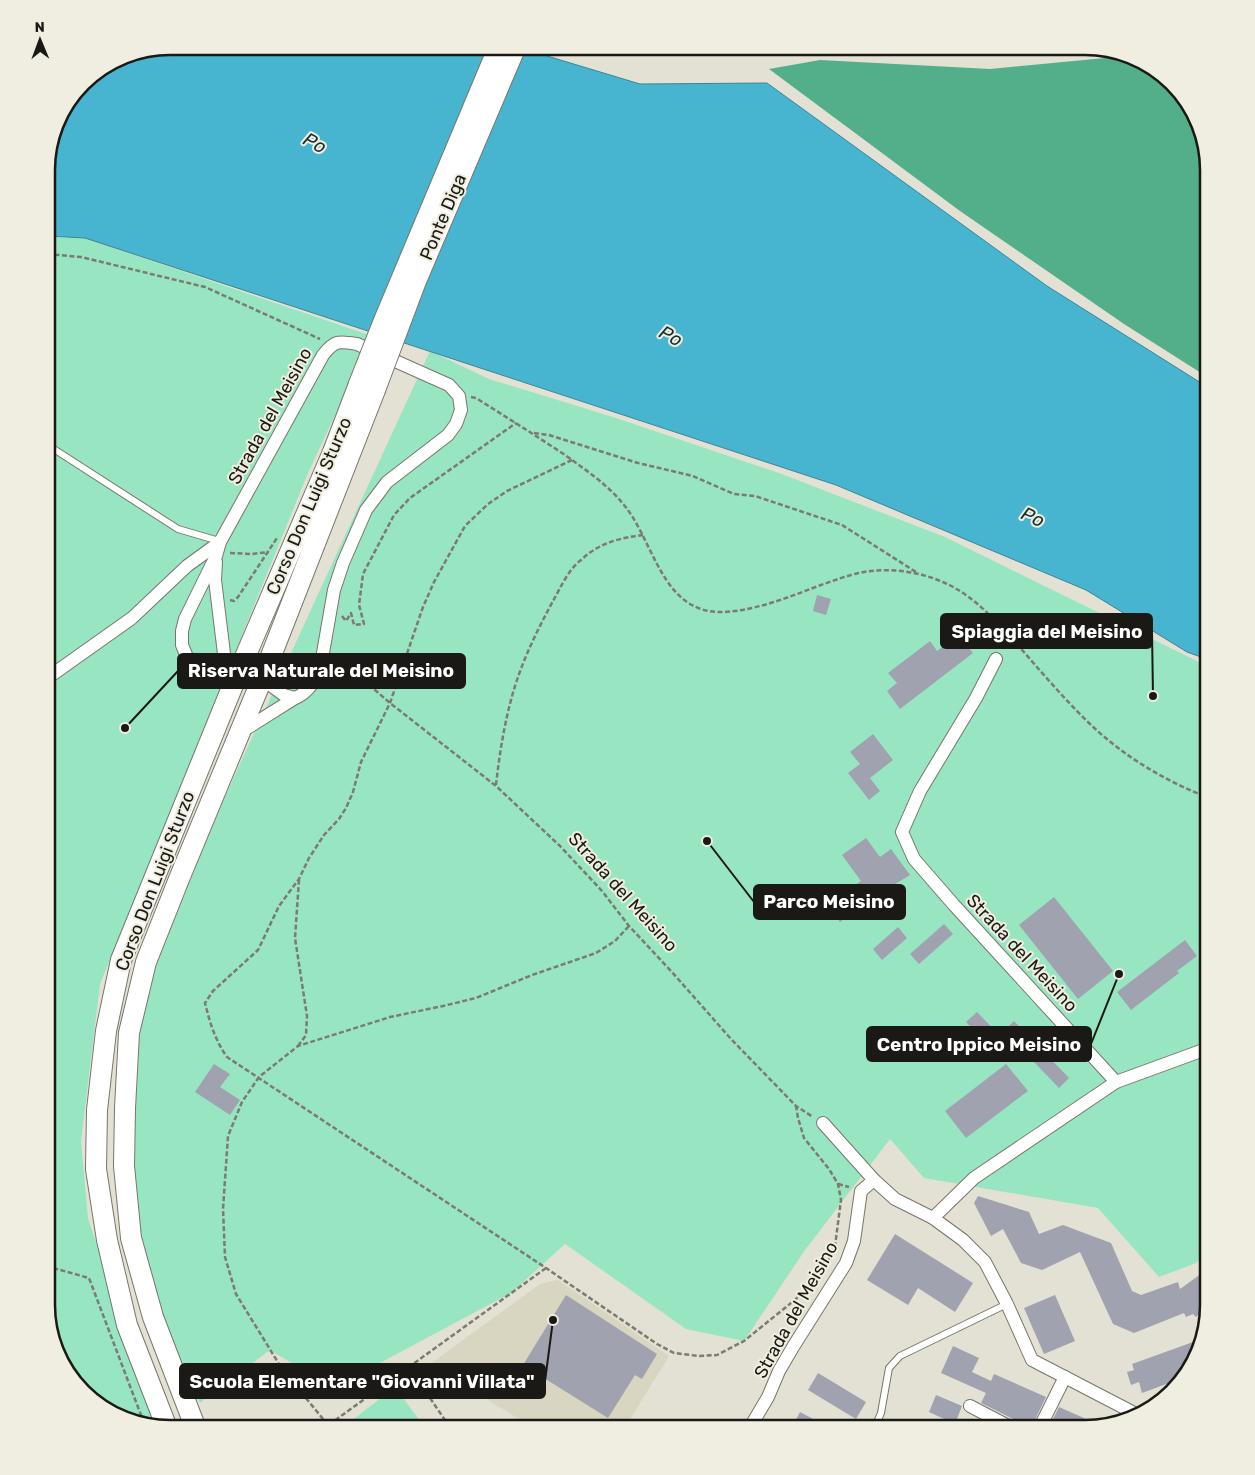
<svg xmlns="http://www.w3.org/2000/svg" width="1255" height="1475" font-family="Rubik,sans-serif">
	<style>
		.built { fill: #d8d5c0 }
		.green { fill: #98e5c2 }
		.forest { fill: #53af8a }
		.water { fill: #47b5cf; stroke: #3a8697 }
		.building { fill: #a1a2af }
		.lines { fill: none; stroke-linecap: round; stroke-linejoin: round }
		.lane-casing { stroke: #78766a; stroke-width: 8 }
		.street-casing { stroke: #78766a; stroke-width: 14 }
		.primary-casing { stroke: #78766a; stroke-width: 22 }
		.path { stroke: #7c7a71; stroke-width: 2.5; stroke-dasharray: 5 2.5; stroke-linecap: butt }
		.lane { stroke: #fff; stroke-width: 6 }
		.street { stroke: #fff; stroke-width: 12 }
		.primary { stroke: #fff; stroke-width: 20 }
		.primary-bridge-casing { stroke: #78766a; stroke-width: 22; stroke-linecap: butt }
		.primary-bridge { stroke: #fff; stroke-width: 20 }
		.labels { text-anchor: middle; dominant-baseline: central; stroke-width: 4; stroke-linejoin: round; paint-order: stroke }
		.street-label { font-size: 18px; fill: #1a1915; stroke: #f0eee0 }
		.water-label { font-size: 19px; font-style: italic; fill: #1a2d33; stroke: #f0eee0 }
		.rim { fill: none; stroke: #1a1915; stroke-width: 2.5 }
		.leader { fill: none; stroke: #1a1915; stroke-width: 2 }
		.callout-dot { fill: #1a1915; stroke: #f0eee0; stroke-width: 2 }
		.callout { fill: #1a1915; stroke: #1a1915; stroke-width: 2 }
		.callout-label { font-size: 19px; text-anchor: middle; font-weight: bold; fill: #fff }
	</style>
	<rect width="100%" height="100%" fill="#e3e1d3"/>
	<polygon class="built" points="558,1280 669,1356 624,1429 535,1429 430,1364 540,1284"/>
	<g class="green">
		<polygon points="47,237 85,238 372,336 308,473 100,984 81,1141 88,1218 156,1426 115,1416 72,1380 53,1345 46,1306"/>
		<polygon points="430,351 489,379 613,417 779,473 945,537 1209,667 1209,1250 1196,1263 1159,1277 1098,1208 924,1178 890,1139 805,1250 744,1341 686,1329 565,1244 511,1293 333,1388 270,1350 200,1403 170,1343 149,1275 136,1211 131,1149 132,1078 154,959 233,779"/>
		<polygon points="395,1387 426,1429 341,1429"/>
	</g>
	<polygon class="forest" points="1126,56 1147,63 1183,95 1202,130 1209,169 1209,378 1124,324 960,211 769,69 820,60 990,69"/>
	<polygon class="water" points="170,46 514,46 640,84 767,83 1047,286 1209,388 1209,660 1187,652 1086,590 836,485 85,238 47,236 47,161 59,115 88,77 123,56"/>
	<g class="building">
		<polygon points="817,595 831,599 826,615 813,611"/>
		<polygon points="958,635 973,653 900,709 887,691 897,683 888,673 930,641 937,651"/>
		<polygon points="873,734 893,760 870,778 880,791 869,800 848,773 860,764 850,752"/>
		<polygon points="866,838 880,857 891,849 910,875 874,897 840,922 827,904 861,881 842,855"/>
		<polygon points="1054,897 1113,971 1078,999 1019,925"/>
		<polygon points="944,924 953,934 919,964 910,954"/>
		<polygon points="898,927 907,938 882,960 873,949"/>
		<polygon points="1185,940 1197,956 1177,971 1179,973 1131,1010 1117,992"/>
		<polygon points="977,1012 999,1035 1014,1021 1069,1078 1059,1088 1013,1040 998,1055 966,1022"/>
		<polygon points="214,1064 230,1074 220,1087 240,1100 230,1115 195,1092"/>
		<polygon points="1006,1064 1028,1091 966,1138 945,1111"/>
		<polygon points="978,1196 1029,1212 1039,1234 1063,1225 1111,1243 1132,1291 1141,1295 1178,1282 1180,1289 1209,1268 1208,1308 1196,1317 1193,1314 1186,1317 1184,1313 1134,1333 1113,1324 1080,1252 1042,1270 1021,1263 1003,1229 991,1236 974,1203"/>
		<polygon points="895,1234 973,1283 955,1312 918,1288 908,1305 867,1280"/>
		<polygon points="566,1295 657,1354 642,1379 635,1375 608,1418 523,1365"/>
		<polygon points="1055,1295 1075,1341 1044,1354 1024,1308"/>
		<polygon points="1193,1342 1195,1347 1199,1345 1196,1360 1180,1379 1142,1393 1139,1382 1131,1385 1127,1372 1134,1370 1132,1364"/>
		<polygon points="953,1346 979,1358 972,1372 991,1381 994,1374 1046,1397 1031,1428 981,1403 986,1393 941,1373"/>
		<polygon points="818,1373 866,1402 856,1419 808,1390"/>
		<polygon points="936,1395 962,1406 955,1424 929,1412"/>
		<polygon points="1059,1407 1102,1426 1086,1429 1048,1429"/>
		<polygon points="800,1412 832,1429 791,1429"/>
	</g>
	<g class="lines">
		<g class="lane-casing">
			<g id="lane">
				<polyline points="46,444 178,529 219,541"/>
				<polyline points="874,1429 881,1413 889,1368 900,1356 1007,1304"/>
			</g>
		</g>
		<g class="street-casing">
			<g id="street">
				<polyline points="216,562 215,580 226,670 233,685"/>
				<polyline points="996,659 976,698 920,791 902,832 914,859 954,905 1116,1082"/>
				<polyline points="46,679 132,618 187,566 220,542"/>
				<path d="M233,685l-38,-18 -8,-10 -5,-12v-14l3,-12 31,-63 4,-14 103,-187c12,-15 16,-14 34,-11l92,41 10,11 2,14 -5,14 -8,11 -61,47 -21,28 -23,53 -9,27 -14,80c-5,11 -12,23 -25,28"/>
				<polyline points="241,732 295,698 284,695 262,679"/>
				<polyline points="823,1123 874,1180"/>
				<polyline points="933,1218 974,1178 1116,1082 1209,1048"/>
				<polyline points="970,1406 1014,1429"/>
				<polyline points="749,1429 768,1397 779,1371 793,1347 846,1263 854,1241 861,1191 874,1180 895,1199 933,1218 963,1240 985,1262 1007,1304 1032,1360 1138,1415"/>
				<polyline points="1039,1429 1065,1377"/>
			</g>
		</g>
		<g class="primary-casing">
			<g id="primary">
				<polyline points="167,1428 127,1325 107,1240 96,1169 97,1110 106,1031 121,960 233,685 333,452 359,384"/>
				<polyline points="196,1429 153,1317 131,1238 124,1166 125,1108 129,1033 146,962 179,879 262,679 375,390"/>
			</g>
		</g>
		<g class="path">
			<polyline points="736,46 773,50 811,46"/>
			<polyline points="853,46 867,51 918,47 992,51 1075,46"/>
			<polyline points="47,254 81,257 205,287 320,339"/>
			<path d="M471,397l5,1c30,19 59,37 89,57 21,15 43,30 59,50 26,31 36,91 77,104 14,5 31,3 46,0 36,-7 69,-24 104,-34 30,-9 66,-5 94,8 29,13 49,36 70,59 24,27 48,56 74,81 34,33 76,58 120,75"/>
			<polyline points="534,433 549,435 638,463 693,476 734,494 755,496 842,525 916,572"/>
			<path d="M572,460l-65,31 -19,13 -23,22 -31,56 -11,25 -33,96 -29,59 -8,30 -7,16 -7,11 -15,16 -15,23 -10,21 -20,27 -21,44 -45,41 -8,12c5,20 10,37 22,54l319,211 111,76 17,9 25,3 18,-1 27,-14 52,-42 32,-38 7,-15 6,-46 -3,-16 -9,-15 -25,-31 -6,-20 -2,-12"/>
			<polyline points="230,553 252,554 269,552"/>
			<polyline points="230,600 234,601 238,597 277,538"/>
			<polyline points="342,616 346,621 351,613 354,625 364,624 359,605 363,574 394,515 410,498 516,423"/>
			<polyline points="334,656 346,665 390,703 496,786 560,846 602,891 629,926 671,971 731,1039 796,1106 813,1117"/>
			<path d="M496,785c4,-36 10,-73 22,-108 9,-26 22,-52 35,-76 8,-14 15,-31 28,-41 18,-17 38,-22 62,-25"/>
			<polyline points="298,1046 306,1035 307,1016 295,938 299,880"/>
			<polyline points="838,1184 849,1187"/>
			<polyline points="46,1266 89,1278 144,1423"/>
			<polyline points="409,1367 451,1429"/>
			<polyline points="328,1425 282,1369 236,1294 225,1257 223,1209 228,1136 242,1102 259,1077 298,1046 390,1017 443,1006 476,998 532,975 596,953 615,941 629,926"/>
			<polyline points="323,1429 546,1268"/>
		</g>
		<use href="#lane" class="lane"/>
		<use href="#street" class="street"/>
		<use href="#primary" class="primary"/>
		<g class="primary-bridge-casing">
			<g id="primary-bridge">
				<polyline points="359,384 383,323 499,46"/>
				<polyline points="375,390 416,281 516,46"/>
			</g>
		</g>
		<use href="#primary-bridge" class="primary-bridge"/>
	</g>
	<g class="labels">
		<g class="street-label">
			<text transform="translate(443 217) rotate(-67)">Ponte Diga</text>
			<text transform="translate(270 416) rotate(-61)">Strada del Meisino</text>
			<text transform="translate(309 506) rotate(-67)">Corso Don Luigi Sturzo</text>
			<text transform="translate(155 881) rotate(-69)">Corso Don Luigi Sturzo</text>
			<text transform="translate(623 892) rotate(48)">Strada del Meisino</text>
			<text transform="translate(1022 953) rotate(47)">Strada del Meisino</text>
			<text transform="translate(796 1310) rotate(-61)">Strada del Meisino</text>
		</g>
		<g class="water-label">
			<text transform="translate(315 143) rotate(28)">Po</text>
			<text transform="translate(671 336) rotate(28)">Po</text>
			<text transform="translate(1033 517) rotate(24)">Po</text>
		</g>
	</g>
	<path d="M0 0H1255V1475H0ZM170 55H1085A115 115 0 0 1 1200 170V1305A115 115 0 0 1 1085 1420H170A115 115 0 0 1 55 1305V170A115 115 0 0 1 170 55Z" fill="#f0eee0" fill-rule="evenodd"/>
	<path class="rim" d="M170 55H1085A115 115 0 0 1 1200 170V1305A115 115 0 0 1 1085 1420H170A115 115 0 0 1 55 1305V170A115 115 0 0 1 170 55Z"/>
	<path class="leader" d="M1153 696L1152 631M125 728L178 671M707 841L754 902M1119 974L1091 1044M553 1320L545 1381"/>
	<g class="callout-dot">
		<circle cx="1153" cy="696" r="5"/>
		<circle cx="125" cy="728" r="5"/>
		<circle cx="707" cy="841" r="5"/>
		<circle cx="1119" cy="974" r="5"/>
		<circle cx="553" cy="1320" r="5"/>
	</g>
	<g class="callout">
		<rect x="941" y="614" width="211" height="34" rx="5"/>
		<rect x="178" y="654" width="287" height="34" rx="5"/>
		<rect x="754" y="885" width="151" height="34" rx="5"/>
		<rect x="867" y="1027" width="224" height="34" rx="5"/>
		<rect x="180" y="1364" width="365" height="34" rx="5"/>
	</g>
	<g class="callout-label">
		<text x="1047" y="638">Spiaggia del Meisino</text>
		<text x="321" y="677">Riserva Naturale del Meisino</text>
		<text x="829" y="908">Parco Meisino</text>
		<text x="979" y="1051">Centro Ippico Meisino</text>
		<text x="362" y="1388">Scuola Elementare "Giovanni Villata"</text>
	</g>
	<g transform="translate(40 40) rotate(359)" stroke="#f0eee0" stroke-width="4" paint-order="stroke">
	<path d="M0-4L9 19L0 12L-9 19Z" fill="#1a1915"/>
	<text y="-8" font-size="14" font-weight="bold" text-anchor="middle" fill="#1a1915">N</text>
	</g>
</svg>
